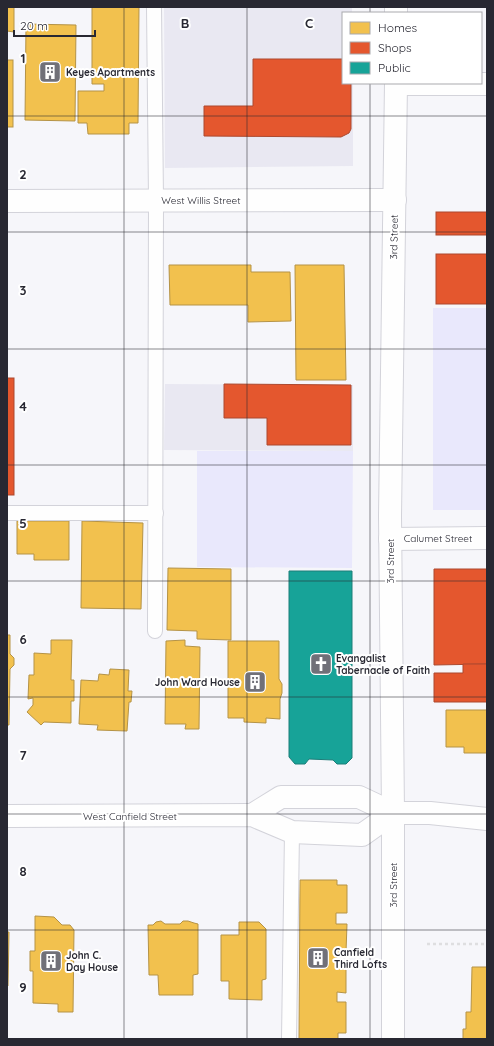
<svg xmlns="http://www.w3.org/2000/svg" width="494" height="1046" font-family="Quicksand,sans-serif">
	<style>
		.built { fill: #e9e8f2 }
		.green { fill: #e9e8fc }
		.homes { fill: #f2c14e; stroke: #b59346 }
		.shops { fill: #e4572e; stroke: #ac492f }
		.public { fill: #17a398; stroke: #1c7e79 }
		.lines { fill: none; stroke-linecap: round; stroke-linejoin: round }
		.lane-casing { stroke: #d3d3da; stroke-width: 16 }
		.street-casing { stroke: #d3d3da; stroke-width: 24 }
		.secondary-casing { stroke: #d3d3da; stroke-width: 24 }
		.path { stroke: #dedee0; stroke-width: 2.5; stroke-dasharray: 3 3; stroke-linecap: butt }
		.lane { stroke: #fefefe; stroke-width: 14 }
		.street { stroke: #fefefe; stroke-width: 22 }
		.secondary { stroke: #fefefe; stroke-width: 22 }
		.grid { fill: none; stroke: #282832; stroke-width: 1; stroke-opacity: 0.55 }
		.labels { text-anchor: middle; dominant-baseline: central; stroke-width: 4; stroke-linejoin: round; paint-order: stroke }
		.poi-label { font-size: 10px; font-weight: bold; fill: #282832; stroke: #fff; text-anchor: start }
		.street-label { font-size: 10px; fill: #282832; stroke: #fff }
		.grid-label { font-size: 13px; text-anchor: middle; font-weight: bold; fill: #282832; stroke: #fff; stroke-width: 4; stroke-linejoin: round; paint-order: stroke }
	</style>
	<rect width="100%" height="100%" fill="#f6f6fa"/>
	<g class="built">
		<polygon points="164,7 352,7 352,13 343,13 343,83 353,83 353,166 165,168"/>
		<polygon points="165,384 353,385 353,451 164,450"/>
	</g>
	<g class="green">
		<rect x="433" y="308" width="54" height="202"/>
		<polygon points="197,451 353,451 352,568 197,567"/>
	</g>
	<g class="homes">
		<polygon points="7,7 14,7 14,32 7,31"/>
		<polygon points="92,7 139,7 138,123 129,123 129,134 88,134 87,123 78,123 78,91 104,91 104,84 92,84"/>
		<polygon points="26,24 76,25 75,121 25,120"/>
		<rect x="7" y="60" width="6" height="67"/>
		<polygon points="169,265 251,265 251,272 290,272 291,321 248,322 248,305 170,305"/>
		<polygon points="295,265 344,265 346,380 296,380"/>
		<polygon points="17,521 69,521 69,560 34,560 34,554 17,554"/>
		<polygon points="82,521 143,523 141,609 81,608"/>
		<polygon points="168,568 231,569 231,640 197,639 197,631 167,630"/>
		<polygon points="7,635 10,635 10,654 14,658 14,665 10,669 9,725 7,725"/>
		<polygon points="51,640 72,640 71,680 74,680 74,701 71,701 71,723 44,722 41,725 27,712 33,705 33,698 28,699 29,675 34,675 34,653 51,654"/>
		<polygon points="185,640 185,646 200,647 199,729 185,729 186,724 165,724 166,641"/>
		<polygon points="228,641 279,641 279,679 282,684 282,693 280,699 280,719 266,718 266,723 244,722 244,718 228,718"/>
		<polygon points="110,669 129,670 128,691 132,691 131,702 129,702 127,731 97,730 98,725 79,724 81,680 98,681 99,674 109,675"/>
		<polygon points="446,710 487,710 487,753 464,753 464,747 446,747"/>
		<polygon points="300,880 337,880 337,885 347,885 347,913 336,913 336,924 347,924 346,952 337,952 337,963 346,963 346,993 337,992 337,1002 346,1002 346,1033 338,1033 338,1039 299,1039"/>
		<polygon points="35,916 54,917 62,925 70,925 74,930 73,1012 58,1012 58,1004 33,1003 33,971 30,971 30,951 35,951"/>
		<polygon points="161,921 165,924 180,924 183,921 188,921 194,923 198,924 198,974 193,975 193,995 159,995 158,975 149,975 148,925 153,925 156,922"/>
		<polygon points="239,922 259,922 266,929 266,979 262,980 262,1000 229,999 229,981 221,981 221,935 239,935"/>
		<polygon points="7,932 9,932 8,986 7,986"/>
		<polygon points="472,967 487,967 487,1039 463,1039 463,1029 466,1029 466,1012 471,1012"/>
	</g>
	<g class="shops">
		<polygon points="253,59 343,59 343,83 351,83 351,129 349,133 341,137 204,136 204,106 253,106"/>
		<rect x="436" y="212" width="51" height="23"/>
		<rect x="436" y="254" width="51" height="50"/>
		<rect x="7" y="378" width="7" height="117"/>
		<polygon points="224,384 351,385 351,445 267,445 267,418 224,418"/>
		<polygon points="434,569 487,569 487,664 434,665"/>
		<polygon points="463,664 487,664 487,702 434,702 434,673 463,673"/>
	</g>
	<polygon class="public" points="289,571 352,571 352,758 346,764 337,764 333,760 309,759 305,764 295,764 289,757"/>
	<g class="lines">
		<g class="lane-casing">
			<g id="lane">
				<polyline points="154,7 156,200 155,631"/>
				<polyline points="7,513 156,513"/>
				<polyline points="289,1039 292,832"/>
			</g>
		</g>
		<g class="street-casing">
			<g id="street">
				<polyline points="396,84 487,84"/>
				<polyline points="7,201 395,200"/>
				<polyline points="390,539 487,538"/>
				<polyline points="252,815 281,797 359,797 393,813 430,813 487,819"/>
				<polyline points="7,816 252,815 292,832 362,835 393,813"/>
			</g>
		</g>
		<g class="secondary-casing">
			<g id="secondary">
				<polyline points="396,7 396,13"/>
				<polyline points="393,1039 393,813 390,516 396,83"/>
			</g>
		</g>
		<polyline class="path" points="427,944 487,944"/>
		<use href="#lane" class="lane"/>
		<use href="#street" class="street"/>
		<use href="#secondary" class="secondary"/>
	</g>
	<path class="grid" d="M124,7v1032M247,7v1032M370,7v6M370,83v956M7,116h480M7,232h480M7,349h480M7,465h480M7,581h480M7,697h480M7,814h480M7,930h480"/>
	<defs>
		<g id="building-square" transform="scale(1.15)"><rect x="-9" y="-9" width="18" height="18" rx="4" fill="#707078" stroke="#fff"/><path d="M-4-6H4V6H1V3H-1V6H-4ZM-2.5-4.3h1.7v1.8h-1.7ZM.8-4.3h1.7v1.8H.8ZM-2.5-1h1.7V.8h-1.7ZM.8-1h1.7V.8H.8Z" fill="#fff"/></g>
		<g id="church-square" transform="scale(1.15)"><rect x="-9" y="-9" width="18" height="18" rx="4" fill="#707078" stroke="#fff"/><path d="M-1.2-6h2.4v3.5h3.3v2.4h-3.3V6h-2.4V-.1h-3.3v-2.4h3.3Z" fill="#fff"/></g>
	</defs>
	<g fill-rule="evenodd">
		<use href="#building-square" x="50" y="72"/>
		<use href="#church-square" x="321" y="664"/>
		<use href="#building-square" x="255" y="682"/>
		<use href="#building-square" x="318" y="958"/>
		<use href="#building-square" x="51" y="961"/>
	</g>
	<g class="labels">
		<g class="poi-label">
			<text x="66" y="72">Keyes Apartments</text>
			<text x="336" y="658">Evangalist<tspan x="336" dy="12">Tabernacle of Faith</tspan></text>
			<text x="240" y="682" text-anchor="end">John Ward House</text>
			<text x="334" y="952">Canfield<tspan x="334" dy="12">Third Lofts</tspan></text>
			<text x="66" y="955">John C.<tspan x="66" dy="12">Day House</tspan></text>
		</g>
		<g class="street-label">
			<text x="201" y="200">West Willis Street</text>
			<text transform="translate(394 237) rotate(-89)">3rd Street</text>
			<text x="438" y="538">Calumet Street</text>
			<text transform="translate(390 561) rotate(-90)">3rd Street</text>
			<text x="130" y="816">West Canfield Street</text>
			<text transform="translate(393 885) rotate(-90)">3rd Street</text>
		</g>
	</g>
	<g class="grid-label">
		<text x="185" y="28">B</text>
		<text x="309" y="28">C</text>
		<text x="23" y="63">1</text>
		<text x="23" y="179">2</text>
		<text x="23" y="295">3</text>
		<text x="23" y="411">4</text>
		<text x="23" y="528">5</text>
		<text x="23" y="644">6</text>
		<text x="23" y="760">7</text>
		<text x="23" y="876">8</text>
		<text x="23" y="992">9</text>
	</g>
	<rect width="494" height="1046" fill="none" stroke="#282832" stroke-width="16"/>
	<rect x="342" y="12" width="140" height="72" fill="#ffffff" stroke="#a9a9ad"/>
	<rect x="350" y="22" width="20" height="12" fill="#f2c14e" stroke="#a9a9ad"/>
	<text x="378" y="32" font-size="12" fill="#282832">Homes</text>
	<rect x="350" y="42" width="20" height="12" fill="#e4572e" stroke="#a9a9ad"/>
	<text x="378" y="52" font-size="12" fill="#282832">Shops</text>
	<rect x="350" y="62" width="20" height="12" fill="#17a398" stroke="#a9a9ad"/>
	<text x="378" y="72" font-size="12" fill="#282832">Public</text>
	<path d="M14 30v6h81v-6" fill="none" stroke="#282832" stroke-width="2"/>
	<text x="20" y="30" font-size="12" fill="#282832" stroke="#ffffff" stroke-width="3" paint-order="stroke">20 m</text>
</svg>
